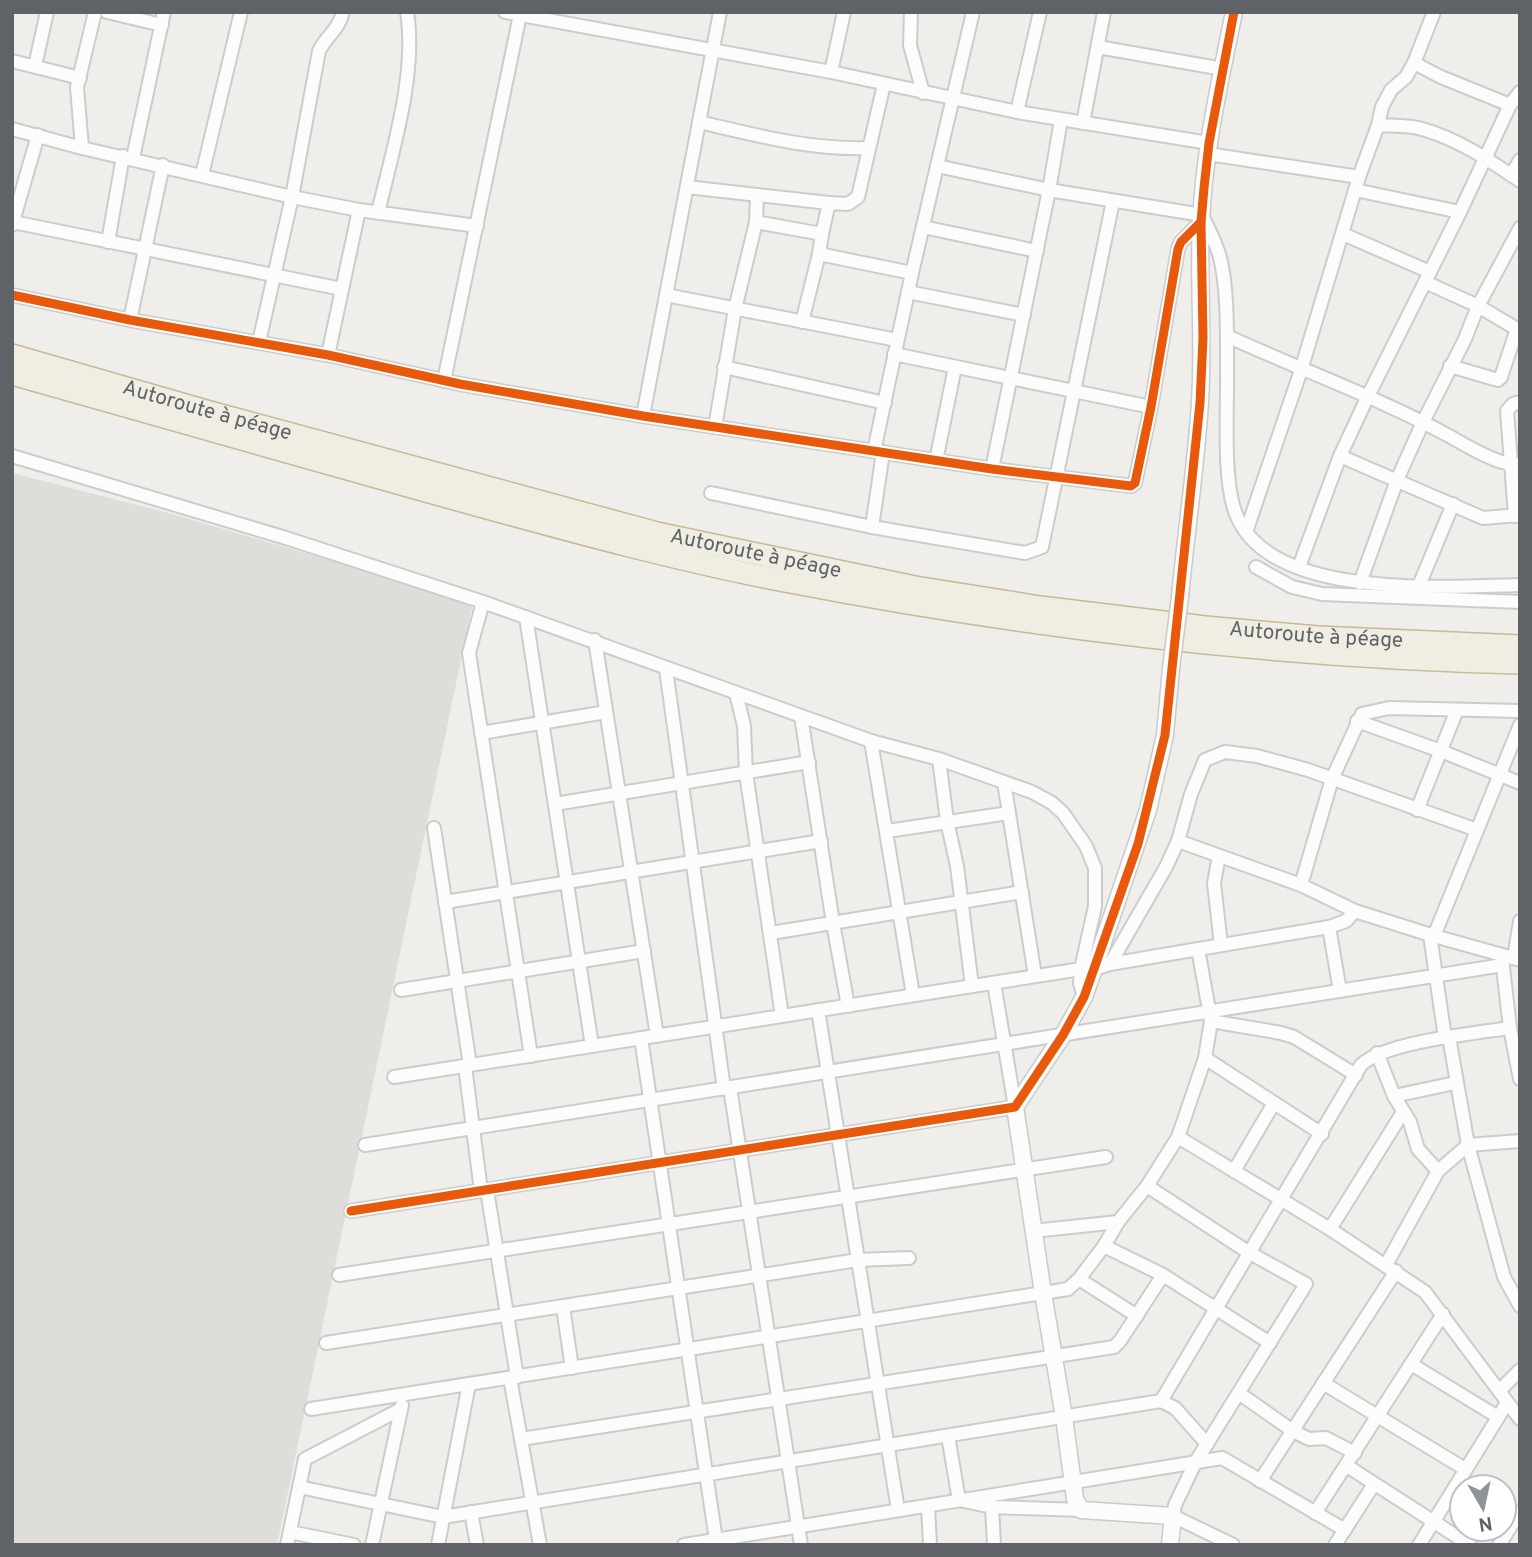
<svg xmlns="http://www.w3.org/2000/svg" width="1532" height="1557" font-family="Overpass,sans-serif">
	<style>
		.industrial { fill: #dfddda }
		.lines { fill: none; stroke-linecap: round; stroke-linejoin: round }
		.street-casing { stroke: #cbcccc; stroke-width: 16 }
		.secondary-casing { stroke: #cacacb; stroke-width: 19 }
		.highway-casing { stroke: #c8b996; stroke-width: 24 }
		.street { stroke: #fdfcfc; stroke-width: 12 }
		.secondary { stroke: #fdfcfc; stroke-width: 16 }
		.highway { stroke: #f0ede3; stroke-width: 21 }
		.secondary-bridge-casing { stroke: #cacacb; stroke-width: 19; stroke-linecap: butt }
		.secondary-bridge { stroke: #fdfcfc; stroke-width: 16 }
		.cycleway-casing { stroke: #fff; stroke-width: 13 }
		.cycleway { stroke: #e8590c; stroke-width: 9 }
		.labels { text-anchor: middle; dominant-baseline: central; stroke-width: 5; stroke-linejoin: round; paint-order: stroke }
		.street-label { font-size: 21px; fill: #5f6368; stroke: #fff }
	</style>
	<rect width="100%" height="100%" fill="#efeeea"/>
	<polygon class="industrial" points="12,473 165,512 473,602 277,1545 12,1545"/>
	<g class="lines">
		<g class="street-casing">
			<g id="street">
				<polyline points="107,12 162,25"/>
				<polyline points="505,12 831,72 1017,112 1209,143"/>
				<polyline points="911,12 910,45 923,93"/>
				<polyline points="1098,47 1223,69"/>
				<polyline points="12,61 80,78"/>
				<polyline points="1414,63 1434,12"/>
				<polyline points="35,66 47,12"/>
				<polyline points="831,72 844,12"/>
				<polyline points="1017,112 1040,12"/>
				<path d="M699,122c56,13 111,28 169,26"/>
				<polyline points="1083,123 1104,12"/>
				<path d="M1378,125c14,1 31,0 44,4 36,10 67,31 98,52"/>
				<polyline points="12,129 82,148 292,197 359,210 477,226"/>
				<polyline points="82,148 77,87 95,12"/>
				<polyline points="1208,154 1359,177"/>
				<polyline points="133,158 164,12"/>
				<path d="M937,166l112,24 153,25c6,13 13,26 17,39 9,31 8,79 8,112 1,39 -5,114 9,148 33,86 209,73 284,71"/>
				<polyline points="202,175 241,12"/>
				<polyline points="1511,175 1520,160"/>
				<polyline points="687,187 829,203"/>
				<polyline points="1355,190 1460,212"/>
				<path d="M378,213c14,-61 39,-139 29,-201"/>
				<polyline points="13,222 342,289"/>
				<polyline points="756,222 757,195"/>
				<polyline points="12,225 38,135"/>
				<polyline points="923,227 1037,251"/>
				<polyline points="822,234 829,203 848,204 858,197 884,84"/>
				<polyline points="1343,234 1430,272"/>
				<polyline points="108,242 123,156"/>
				<polyline points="1425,282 1478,306 1517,329 1520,328"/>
				<polyline points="908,292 1024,315"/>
				<polyline points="12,295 130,320 328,355 460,384 643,416 992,469 1131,486 1135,483 1151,407 1178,249 1181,242 1201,222"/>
				<polyline points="666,295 897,340"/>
				<polyline points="130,320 163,165"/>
				<polyline points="802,322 819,254 912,273"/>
				<path d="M1227,336c74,34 153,62 224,101 16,9 52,31 69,27"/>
				<path d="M259,342l33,-145 27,-146c8,-16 19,-20 24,-39"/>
				<polyline points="894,354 1151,407"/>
				<polyline points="328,355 359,210"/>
				<polyline points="1450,366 1498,380 1501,377 1517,329"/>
				<polyline points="724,367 885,403"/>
				<polyline points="444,381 520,15"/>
				<polyline points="643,416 720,12"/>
				<polyline points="715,427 735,309 756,222 822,234 819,254"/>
				<polyline points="874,451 912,273 973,12"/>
				<polyline points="12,456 286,538 483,602 871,741 939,759 1032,792 1052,803 1063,813 1086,846 1095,868 1095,906 1081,969 1080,983 1084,997"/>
				<polyline points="1340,456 1483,518 1520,515"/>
				<polyline points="936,461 955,367"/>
				<polyline points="992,469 1049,190 1061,120"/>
				<polyline points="711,493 872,527 1025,553 1042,547 1113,201"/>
				<polyline points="1515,516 1507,411 1513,404 1520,402"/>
				<polyline points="872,527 883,452"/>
				<polyline points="1246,532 1301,370 1359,177 1378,125 1382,107 1391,90 1406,77 1414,63 1441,77 1510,105"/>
				<polyline points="1256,567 1292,587 1322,594 1520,602"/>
				<polyline points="1299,567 1340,456 1367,398 1460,212 1510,105 1520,92"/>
				<polyline points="1360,583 1397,480 1423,422 1465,339 1478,306 1520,228"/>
				<polyline points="1418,588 1453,504"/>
				<polyline points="483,602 469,653 531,1056"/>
				<polyline points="526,617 592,1046"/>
				<polyline points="595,640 657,1036"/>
				<polyline points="666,669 724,1089"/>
				<polyline points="736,693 744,726 746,773 782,1016"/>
				<polyline points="801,716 833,923 848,1006"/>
				<polyline points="1357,721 1441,751 1520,783"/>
				<polyline points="481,733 606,712"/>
				<polyline points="871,741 913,995"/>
				<polyline points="939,759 947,821 957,866 972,986"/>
				<polyline points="1004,782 1035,976"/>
				<polyline points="555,804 809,762"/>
				<polyline points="1417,810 1457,710"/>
				<polyline points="434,828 470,1065"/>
				<polyline points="887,831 1009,813"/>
				<polyline points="1178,841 1191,794 1205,760 1225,752 1257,756 1308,770 1477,830"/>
				<polyline points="1219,856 1214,883 1221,945"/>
				<polyline points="1301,885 1332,779 1362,714 1389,708 1520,711"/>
				<polyline points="445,902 821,841"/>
				<polyline points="1329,927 1340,991"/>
				<polyline points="771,933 1022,892"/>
				<polyline points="1430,935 1445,1038"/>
				<polyline points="1434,936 1520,725"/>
				<polyline points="1514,958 1520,921"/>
				<polyline points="1502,959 1510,1028 1520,1079"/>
				<polyline points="1110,964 1329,927 1346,921 1355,911"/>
				<polyline points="1094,969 1110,964 1166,867 1178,841 1301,885 1355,911 1434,936 1520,960"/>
				<polyline points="401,990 644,951"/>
				<polyline points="818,1010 898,1510"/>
				<polyline points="1211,1021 1281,1033 1294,1037 1356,1075"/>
				<polyline points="1449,1037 1468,1145 1504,1277 1520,1306"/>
				<polyline points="641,1038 716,1540"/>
				<polyline points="1377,1053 1394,1096 1410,1122 1418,1149 1438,1171 1468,1145 1520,1141"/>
				<polyline points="1205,1058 1322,1134"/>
				<polyline points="465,1066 481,1191"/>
				<polyline points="394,1077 1081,969"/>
				<polyline points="730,1088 801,1545"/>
				<polyline points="1394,1096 1455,1083"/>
				<polyline points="1178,1137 1330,1229 1425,1292 1520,1419"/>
				<polyline points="365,1145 1503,965"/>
				<polyline points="1234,1171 1274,1103"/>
				<polyline points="1147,1186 1248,1252 1306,1284 1195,1463 1175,1505 1173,1516 1233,1545"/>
				<polyline points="487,1190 517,1377"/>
				<polyline points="351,1211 1015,1107 994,983"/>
				<polyline points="1330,1229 1403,1112"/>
				<polyline points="1033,1231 1118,1222"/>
				<polyline points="1104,1246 1163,1275 1270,1343"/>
				<polyline points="1386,1265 1438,1171"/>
				<polyline points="339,1275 1106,1157"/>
				<polyline points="1079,1279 1137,1316"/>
				<polyline points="563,1307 572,1368"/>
				<polyline points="326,1343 858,1260 909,1258"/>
				<polyline points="1411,1364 1498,1417"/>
				<polyline points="510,1378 540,1545"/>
				<polyline points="1323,1383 1465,1469"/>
				<polyline points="1499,1391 1520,1370"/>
				<polyline points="1240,1394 1293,1431 1309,1439 1326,1438 1355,1453"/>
				<path d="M1161,1401l200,-336c24,-23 114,-32 149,-37"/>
				<polyline points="311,1409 1068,1289 1079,1279 1104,1246 1118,1222 1147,1186 1178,1137 1205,1058 1211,1021 1198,949"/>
				<polyline points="948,1436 959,1500 992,1507 1081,1510"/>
				<polyline points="521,1439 1114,1347 1120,1341 1163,1275"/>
				<polyline points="1347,1466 1470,1545"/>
				<polyline points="1260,1481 1396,1271"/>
				<polyline points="299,1487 443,1517 1161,1401 1175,1408 1207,1444"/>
				<polyline points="928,1506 930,1545"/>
				<polyline points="992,1507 994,1545"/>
				<polyline points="471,1512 477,1545"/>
				<polyline points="1315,1513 1443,1314"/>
				<polyline points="290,1532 354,1545"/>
				<polyline points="287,1545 305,1459 401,1409"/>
				<polyline points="372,1545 402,1405"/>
				<polyline points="438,1545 469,1384"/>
				<polyline points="684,1545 1222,1458 1345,1530"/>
				<polyline points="1335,1545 1374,1484"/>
				<polyline points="1419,1545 1507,1403"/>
				<polyline points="1499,1545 1520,1512"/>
			</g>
		</g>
		<g class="secondary-casing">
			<g id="secondary">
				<path d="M1180,597c6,-65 16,-130 20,-195 4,-60 -2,-120 1,-180 3,-71 19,-141 33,-210"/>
				<polyline points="1170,1545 1173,1516 1081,1510 1075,1499 1064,1417 1043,1293 1015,1107 1063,1035 1084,997 1094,969 1148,810 1165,735 1171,668"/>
			</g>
		</g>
		<g class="highway-casing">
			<g id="highway">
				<path id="s1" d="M12,355l198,57 447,121 258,54 125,20 165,20 113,10 202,9"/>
				<path d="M12,374c139,40 278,79 417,118 120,33 239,67 361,90 240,46 485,75 730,81"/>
			</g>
		</g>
		<use href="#street" class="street"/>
		<use href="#secondary" class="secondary"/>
		<use href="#highway" class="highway"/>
		<g class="secondary-bridge-casing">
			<polyline id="secondary-bridge" points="1171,668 1180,597"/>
		</g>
		<use href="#secondary-bridge" class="secondary-bridge"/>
		<g class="cycleway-casing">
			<g id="cycleway">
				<polyline points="12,295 130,320 328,355 460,384 643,416 992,469 1131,486 1135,483 1151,407 1178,249 1181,242 1201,222"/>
				<polyline points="351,1211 1015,1107 1063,1035 1084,997 1138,844 1165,735 1200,403 1203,338 1201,222 1204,188 1209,143 1234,12"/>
			</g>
		</g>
		<use href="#cycleway" class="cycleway"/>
	</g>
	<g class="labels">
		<g class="street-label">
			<text stroke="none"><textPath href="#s1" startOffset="203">Autoroute à péage</textPath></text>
			<text stroke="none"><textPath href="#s1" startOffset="770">Autoroute à péage</textPath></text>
			<text stroke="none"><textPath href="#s1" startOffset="1337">Autoroute à péage</textPath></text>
		</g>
	</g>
	<rect width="1532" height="1557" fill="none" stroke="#5f6368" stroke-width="28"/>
	<g transform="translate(1483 1508) rotate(171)"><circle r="33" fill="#ffffff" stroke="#bfc1c3" stroke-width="2"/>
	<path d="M0-5L12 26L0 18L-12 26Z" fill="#919496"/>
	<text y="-10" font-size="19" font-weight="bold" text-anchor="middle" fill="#5f6368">N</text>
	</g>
</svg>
